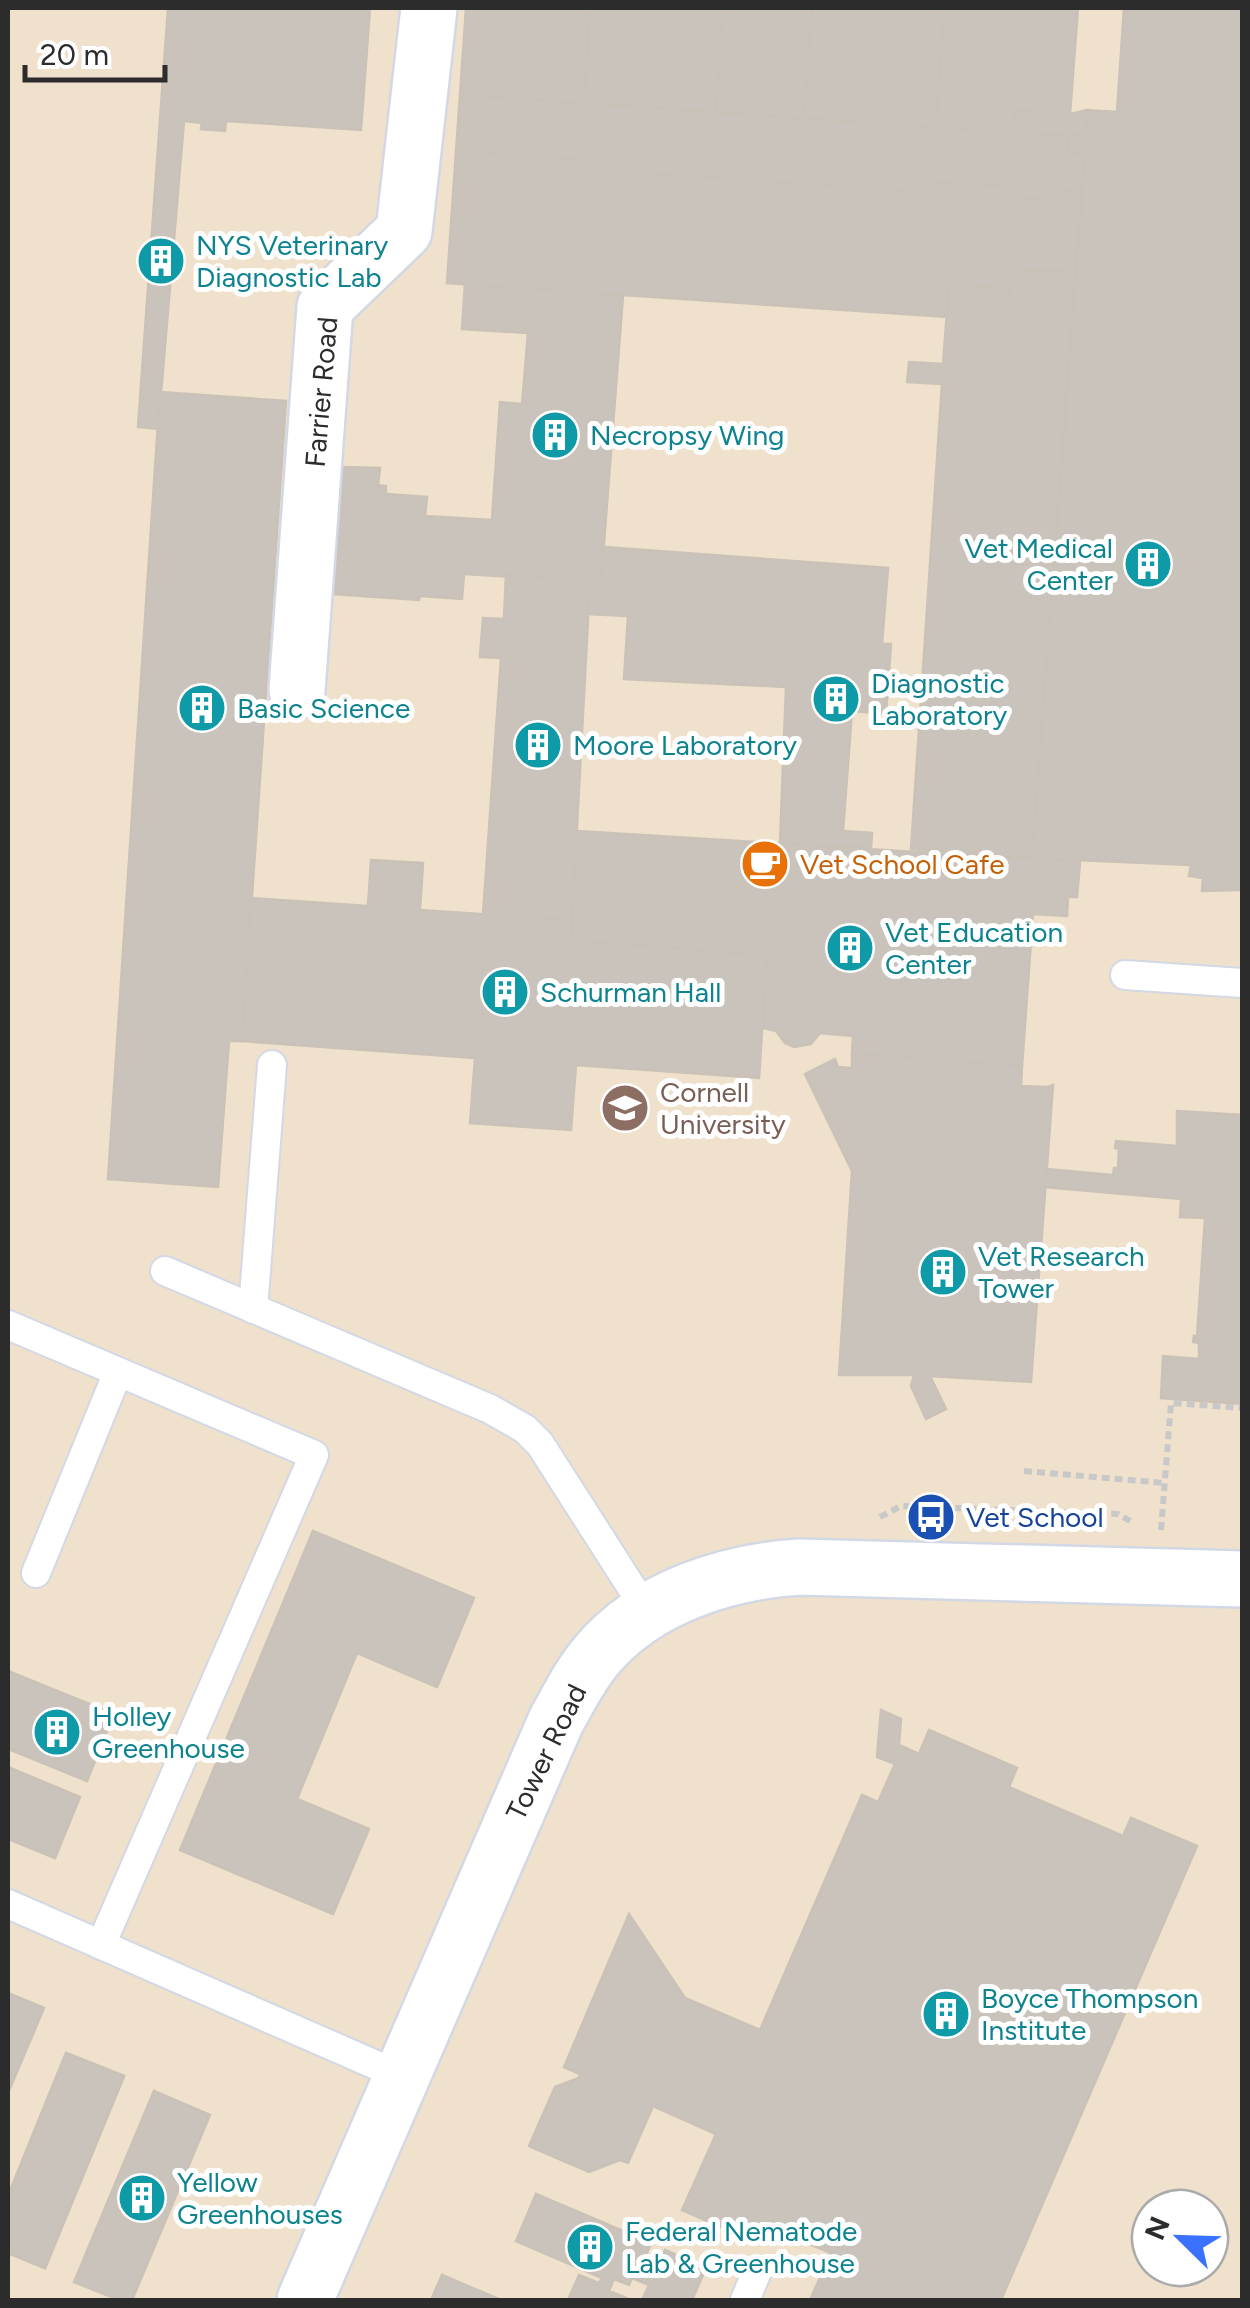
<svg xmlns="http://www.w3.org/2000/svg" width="1250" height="2308" font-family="Figtree,sans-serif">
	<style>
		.education { fill: #f0e1cc; fill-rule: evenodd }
		.building { fill: #c9c3bc; stroke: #cac1b7; stroke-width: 2.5 }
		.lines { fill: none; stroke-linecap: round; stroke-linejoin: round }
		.service-casing { stroke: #d3d8e5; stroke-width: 32 }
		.minor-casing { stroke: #d3d8e5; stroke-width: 60 }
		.tertiary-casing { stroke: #d3d8e5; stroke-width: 60 }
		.path { stroke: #c8c8c8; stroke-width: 6; stroke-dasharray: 8 5; stroke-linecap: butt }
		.service { stroke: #fff; stroke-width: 28 }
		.minor { stroke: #fff; stroke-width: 55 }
		.tertiary { stroke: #fff; stroke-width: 55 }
		.labels { text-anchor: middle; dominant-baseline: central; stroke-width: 10; stroke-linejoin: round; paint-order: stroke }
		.culture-label { font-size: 28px; fill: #0d838f; stroke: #fff; text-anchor: start }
		.street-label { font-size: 28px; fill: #2c2c2c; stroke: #fff }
		.food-label { font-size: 28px; fill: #c56008; stroke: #fff; text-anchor: start }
		.education-label { font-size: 28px; fill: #785e54; stroke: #fff; text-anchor: start }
		.transit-label { font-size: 28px; fill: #164399; stroke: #fff; text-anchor: start }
	</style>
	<rect width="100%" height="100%" fill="#eee5dd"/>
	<path class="education" d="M8,8h1234v2292h-1234zM1150,2208h60v60h-60z"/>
	<g class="building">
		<polygon points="168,8 370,8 361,130 226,121 225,131 201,129 202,123 184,121 158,429 138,427"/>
		<polygon points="466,8 590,8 584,103 460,95"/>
		<polygon points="591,8 723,8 716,112 584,103"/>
		<polygon points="723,8 812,8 804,118 716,112"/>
		<polygon points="812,8 944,8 936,128 804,118"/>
		<polygon points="944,8 1078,8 1070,114 1087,110 1086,136 1032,134 1033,111 1015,110 1013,133 936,128"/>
		<polygon points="1124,8 1242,9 1242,881 1239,890 1202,891 1203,878 1189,876 1191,865 1032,858 1085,154 1067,153 1068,135 1086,136 1087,110 1117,112"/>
		<polygon points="460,95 1013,133 1015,110 1033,111 1032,134 1068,135 1067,153 1085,154 1082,187 1065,191 1064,201 1000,196 1001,186 935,182 934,193 602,170 603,161 456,151"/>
		<polygon points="456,151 603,161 602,170 934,193 935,182 1001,186 1000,196 1064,201 1065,191 1082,187 1075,270 1011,271 1009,299 993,298 993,287 949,285 947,317 447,283"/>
		<polygon points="1075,270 1032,858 911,849 942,384 907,382 909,362 943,364 949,285 993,287 993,298 1009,299 1011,271"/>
		<polygon points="465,284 623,296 601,582 464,574 462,599 420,596 419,600 333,594 342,467 380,468 378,485 386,486 386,494 427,497 425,516 492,520 500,402 522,404 528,333 462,329"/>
		<polygon points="160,392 286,401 242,1041 229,1041 218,1187 108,1179"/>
		<polygon points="604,547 888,568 882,644 891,644 886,714 852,711 843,831 872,833 871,848 780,843 786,687 624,679 628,616 588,614 590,582 601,582"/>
		<polygon points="506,574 590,582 572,920 483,914 501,658 480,657 483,618 504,619"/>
		<polygon points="577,831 1080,862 1077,897 1068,897 1067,916 1033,914 1022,1066 852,1053 853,1036 820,1033 811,1044 794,1047 785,1043 776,1031 763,1028 767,956 571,940"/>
		<polygon points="371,860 423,863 420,910 572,920 571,940 767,956 759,1078 576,1065 571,1130 470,1123 475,1058 242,1041 251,898 368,906"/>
		<polygon points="852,1053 1022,1066 1021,1086 1048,1087 1053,1085 1031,1382 930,1376 946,1409 926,1419 911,1386 914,1375 839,1375 852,1171 805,1074 835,1059 838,1067 852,1068"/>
		<polygon points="1177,1111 1242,1115 1242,1404 1161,1398 1163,1356 1199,1359 1199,1343 1193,1342 1194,1336 1197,1337 1205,1218 1180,1217 1181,1199 1045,1187 1047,1169 1113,1175 1114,1168 1118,1168 1119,1149 1115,1148 1116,1141 1177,1146"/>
		<polygon points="313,1531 474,1598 437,1687 357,1653 297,1799 369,1829 333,1914 180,1850"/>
		<polygon points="8,1671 114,1714 87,1781 8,1749"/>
		<polygon points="881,1710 901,1719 899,1745 919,1754 929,1730 1017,1768 1009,1787 1123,1836 1131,1818 1197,1846 1001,2300 810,2300 831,2253 765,2225 758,2243 682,2210 716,2134 653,2106 628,2163 620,2160 589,2172 529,2146 555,2087 579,2078 580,2074 564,2067 629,1914 685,1998 760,2030 862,1795 878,1802 895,1764 877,1757"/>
		<polygon points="8,1767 80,1797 55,1858 8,1839"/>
		<polygon points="8,1993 44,2008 8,2093"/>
		<polygon points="66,2053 124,2076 45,2268 8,2253 8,2196"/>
		<polygon points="66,2053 124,2076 45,2268 8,2253 8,2196"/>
		<polygon points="154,2091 210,2115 132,2300 119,2300 74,2282"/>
		<polygon points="536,2194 651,2243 641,2268 655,2275 665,2250 706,2268 692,2300 642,2300 649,2285 632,2278 629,2285 614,2279 609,2291 631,2300 568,2300 579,2275 599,2283 602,2278 516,2241"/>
		<polygon points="442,2275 501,2300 431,2300"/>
	</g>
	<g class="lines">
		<g class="service-casing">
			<g id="service">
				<polyline points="1125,975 1242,983"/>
				<polyline points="165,1271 490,1409 525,1429 540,1444 648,1613"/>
				<polyline points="253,1309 272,1065"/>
				<polyline points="8,1325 314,1455 101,1945"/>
				<polyline points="36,1573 118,1372"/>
				<polyline points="8,1904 401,2076"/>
				<polyline points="745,2300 756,2274"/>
			</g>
		</g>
		<g class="minor-casing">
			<polyline id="minor" points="297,690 325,307 404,231 429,8"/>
		</g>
		<g class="tertiary-casing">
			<path id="tertiary" d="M305,2300l251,-579c13,-23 24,-46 41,-66 49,-58 129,-83 202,-88l443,12"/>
		</g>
		<g class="path">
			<polyline points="1024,1471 1165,1483"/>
			<polyline points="880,1517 901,1506 1118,1514 1132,1522"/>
			<polyline points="1161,1530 1171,1403 1242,1408"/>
		</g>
		<use href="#service" class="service"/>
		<use href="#minor" class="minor"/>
		<use href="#tertiary" class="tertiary"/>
	</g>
	<defs>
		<g id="building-disc" transform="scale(2.5)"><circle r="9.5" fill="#0f9aa8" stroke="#fff"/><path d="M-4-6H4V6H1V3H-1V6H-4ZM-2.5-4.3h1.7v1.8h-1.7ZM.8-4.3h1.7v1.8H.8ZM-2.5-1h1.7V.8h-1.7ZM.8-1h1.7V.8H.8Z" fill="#fff"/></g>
		<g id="cafe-disc" transform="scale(2.5)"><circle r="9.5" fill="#e8710a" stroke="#fff"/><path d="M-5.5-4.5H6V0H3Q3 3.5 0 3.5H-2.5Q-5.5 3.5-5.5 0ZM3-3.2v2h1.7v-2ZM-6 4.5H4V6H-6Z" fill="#fff"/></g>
		<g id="university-disc" transform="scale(2.5)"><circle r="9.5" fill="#8d6e63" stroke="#fff"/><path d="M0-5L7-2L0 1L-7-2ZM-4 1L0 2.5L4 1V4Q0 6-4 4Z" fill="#fff"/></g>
		<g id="bus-disc" transform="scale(2.5)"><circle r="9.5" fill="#1a4fb4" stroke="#fff"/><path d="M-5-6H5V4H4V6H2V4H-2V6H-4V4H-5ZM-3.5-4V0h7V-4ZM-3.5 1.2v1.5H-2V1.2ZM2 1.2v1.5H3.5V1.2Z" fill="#fff"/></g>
	</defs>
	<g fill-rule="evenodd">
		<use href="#building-disc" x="161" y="261"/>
		<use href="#building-disc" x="555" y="435"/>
		<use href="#building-disc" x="1148" y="564"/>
		<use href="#building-disc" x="836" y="699"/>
		<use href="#building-disc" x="202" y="708"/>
		<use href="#building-disc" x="538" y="745"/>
		<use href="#cafe-disc" x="765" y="864"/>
		<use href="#building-disc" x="850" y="948"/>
		<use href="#building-disc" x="505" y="992"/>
		<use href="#university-disc" x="625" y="1108"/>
		<use href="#building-disc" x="943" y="1272"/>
		<use href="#bus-disc" x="931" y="1517"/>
		<use href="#building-disc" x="57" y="1732"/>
		<use href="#building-disc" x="946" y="2014"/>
		<use href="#building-disc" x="142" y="2198"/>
		<use href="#building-disc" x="590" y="2247"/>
	</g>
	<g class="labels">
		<g class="culture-label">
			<text x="196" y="245">NYS Veterinary<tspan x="196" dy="32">Diagnostic Lab</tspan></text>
			<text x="590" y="435">Necropsy Wing</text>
			<text x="1113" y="548" text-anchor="end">Vet Medical<tspan x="1113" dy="32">Center</tspan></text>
			<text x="871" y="683">Diagnostic<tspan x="871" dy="32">Laboratory</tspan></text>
			<text x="237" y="708">Basic Science</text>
			<text x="573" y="745">Moore Laboratory</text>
			<text x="885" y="932">Vet Education<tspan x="885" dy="32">Center</tspan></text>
			<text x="540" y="992">Schurman Hall</text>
			<text x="978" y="1256">Vet Research<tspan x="978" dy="32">Tower</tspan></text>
			<text x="92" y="1716">Holley<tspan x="92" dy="32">Greenhouse</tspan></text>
			<text x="981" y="1998">Boyce Thompson<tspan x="981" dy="32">Institute</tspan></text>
			<text x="177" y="2182">Yellow<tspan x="177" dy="32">Greenhouses</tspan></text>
			<text x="625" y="2231">Federal Nematode<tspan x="625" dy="32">Lab &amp; Greenhouse</tspan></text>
		</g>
		<g class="street-label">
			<text transform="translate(321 392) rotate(-85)">Farrier Road</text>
			<text transform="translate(546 1752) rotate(-64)">Tower Road</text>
		</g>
		<g class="food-label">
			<text x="800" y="864">Vet School Cafe</text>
		</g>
		<g class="education-label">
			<text x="660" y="1092">Cornell<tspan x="660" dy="32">University</tspan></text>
		</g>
		<g class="transit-label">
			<text x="966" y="1517">Vet School</text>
		</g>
	</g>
	<rect width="1250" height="2308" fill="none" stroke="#2c2c2c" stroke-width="20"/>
	<g transform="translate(1180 2238) rotate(293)"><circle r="48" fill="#ffffff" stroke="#ababab" stroke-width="2.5"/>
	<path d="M0-8L18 38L0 25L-18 38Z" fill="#3a72ff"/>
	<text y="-15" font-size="28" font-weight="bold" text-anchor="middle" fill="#2c2c2c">N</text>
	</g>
	<path d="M25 65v15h140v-15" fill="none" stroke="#2c2c2c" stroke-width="5"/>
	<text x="40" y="65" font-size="30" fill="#2c2c2c" stroke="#ffffff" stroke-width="8" paint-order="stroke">20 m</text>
</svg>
